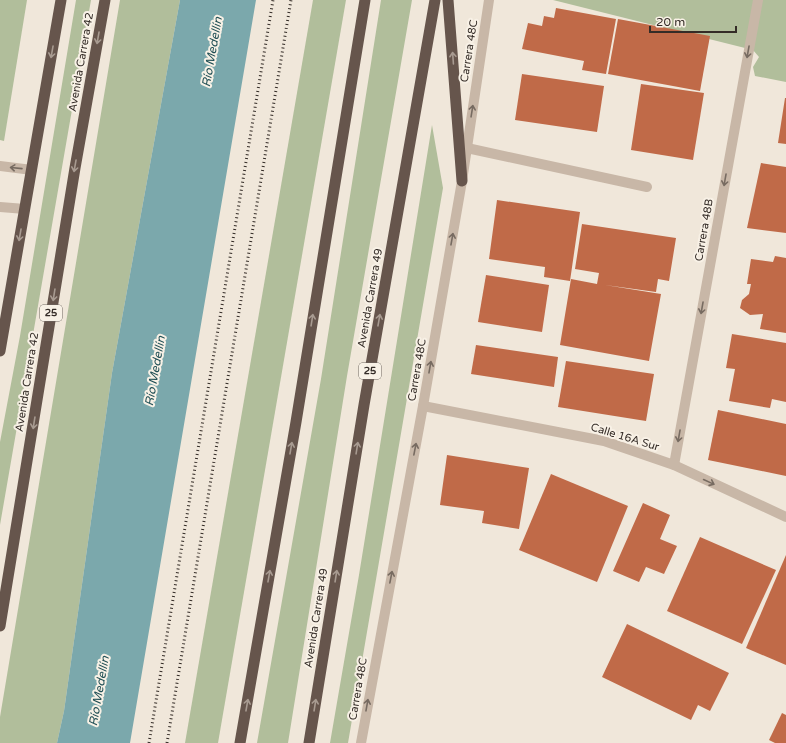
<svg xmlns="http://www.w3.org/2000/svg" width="786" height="743" font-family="'Varela Round',sans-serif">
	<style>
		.green { fill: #b1be9b }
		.water { fill: #7ba8ac }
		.building { fill: #c06a48 }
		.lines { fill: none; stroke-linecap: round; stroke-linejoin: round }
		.service { stroke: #c8b7a7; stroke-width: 10 }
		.minor { stroke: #c8b7a7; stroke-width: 10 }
		.trunk { stroke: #66554c; stroke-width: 11 }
		.rail { stroke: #342c27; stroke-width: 3; stroke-dasharray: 1 3; stroke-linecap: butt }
		.oneway { stroke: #a89b91 }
		.oneway2 { stroke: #776b61 }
		.labels { text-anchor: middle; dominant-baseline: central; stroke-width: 4; stroke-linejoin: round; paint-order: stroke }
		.shield { fill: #f8f1e6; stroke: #6f6760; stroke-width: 1 }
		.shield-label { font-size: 10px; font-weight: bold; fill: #342c27 }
		.street-label { font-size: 11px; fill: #342c27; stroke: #f8f1e6 }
		.water-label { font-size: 12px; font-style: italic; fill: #1f4e54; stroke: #f8f1e6 }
	</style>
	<rect width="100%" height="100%" fill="#f0e7da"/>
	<g class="green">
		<polygon points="0,0 27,0 4,141 0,140"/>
		<polygon points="76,0 91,0 0,525 0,442 20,336"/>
		<polygon points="120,0 180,0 112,373 64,711 57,743 0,743 0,717"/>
		<polygon points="313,0 346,0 218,743 185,743"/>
		<polygon points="381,0 412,0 347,376 288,743 257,743 321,379"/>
		<polygon points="553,0 786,0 786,82 755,76 753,67 759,57 753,50"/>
		<polygon points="432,125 443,188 348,743 330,743 359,575"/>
	</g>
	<polygon class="water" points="180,0 256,0 130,743 57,743 64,711 112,373"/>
	<g class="building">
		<polygon points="556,8 616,19 606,74 582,70 584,61 522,49 528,23 542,26 544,16 554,18"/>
		<polygon points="618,19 710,36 700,91 608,74"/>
		<polygon points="522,74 604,86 597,132 515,120"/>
		<polygon points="641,84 704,93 693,160 631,150"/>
		<polygon points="785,98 786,98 786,144 778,143"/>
		<polygon points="761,163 786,167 786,233 747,228"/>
		<polygon points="497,200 580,212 570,281 544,277 545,267 489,259"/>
		<polygon points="582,224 676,238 669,281 658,279 656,292 605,285 661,294 649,361 560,345 571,279 597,284 599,273 575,269"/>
		<polygon points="775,256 786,258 786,333 760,329 763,314 750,315 740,308 742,300 749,294 751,284 747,284 751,259 773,262"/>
		<polygon points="486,275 549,285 542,332 478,322"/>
		<polygon points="732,334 786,343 786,402 772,399 770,408 729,401 735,369 726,368"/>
		<polygon points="476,345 558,357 554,387 471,374"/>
		<polygon points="566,361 654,374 646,421 558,407"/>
		<polygon points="718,410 786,424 786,476 708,460"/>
		<polygon points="447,455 529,468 519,529 482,523 484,511 440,505"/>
		<polygon points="551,474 628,506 597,582 519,550"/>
		<polygon points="643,503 670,515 660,539 677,546 664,574 646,567 639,582 613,571"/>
		<polygon points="700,537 776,570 742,644 667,611"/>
		<polygon points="786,555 786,665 746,648"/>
		<polygon points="627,624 729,673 710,711 698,705 691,720 602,677"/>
		<polygon points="782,713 786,715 786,743 775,743 769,740"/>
	</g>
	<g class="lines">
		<g class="service">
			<polyline points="467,148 647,187"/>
			<polyline points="0,166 32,170"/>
			<polyline points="0,207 25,209"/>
		</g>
		<g class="minor">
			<polyline points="423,406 604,441 674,465 786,517"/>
			<polyline points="674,465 758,0"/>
			<polyline points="361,743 423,406 462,181 489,0"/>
		</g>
		<g class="trunk">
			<polyline points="448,0 462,181"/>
			<polyline points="0,351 61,0"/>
			<polyline points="0,626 75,168 105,0"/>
			<polyline points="240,743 296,422 365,0"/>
			<polyline points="309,743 364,405 435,0"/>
		</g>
		<g class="rail">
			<polyline points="149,743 273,0"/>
			<polyline points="167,743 291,0"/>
		</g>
	</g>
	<defs><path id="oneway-shaft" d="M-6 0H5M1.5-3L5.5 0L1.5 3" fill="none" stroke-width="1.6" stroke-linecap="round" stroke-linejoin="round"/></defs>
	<g class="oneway">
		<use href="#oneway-shaft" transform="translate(98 38) rotate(100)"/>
		<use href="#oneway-shaft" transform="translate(52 52) rotate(100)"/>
		<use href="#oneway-shaft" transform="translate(453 58) rotate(-94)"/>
		<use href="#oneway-shaft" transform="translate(75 166) rotate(100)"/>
		<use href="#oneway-shaft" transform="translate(20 235) rotate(100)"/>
		<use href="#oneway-shaft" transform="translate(54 295) rotate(99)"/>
		<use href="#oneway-shaft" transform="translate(312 320) rotate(-81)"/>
		<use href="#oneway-shaft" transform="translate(379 320) rotate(-80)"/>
		<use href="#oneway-shaft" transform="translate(34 423) rotate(99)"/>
		<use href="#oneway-shaft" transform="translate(291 448) rotate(-80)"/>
		<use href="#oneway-shaft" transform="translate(357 448) rotate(-81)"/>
		<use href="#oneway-shaft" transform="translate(269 576) rotate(-80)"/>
		<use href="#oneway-shaft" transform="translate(336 576) rotate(-81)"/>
		<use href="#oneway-shaft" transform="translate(247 705) rotate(-80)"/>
		<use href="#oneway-shaft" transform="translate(315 705) rotate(-81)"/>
	</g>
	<g class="oneway2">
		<use href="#oneway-shaft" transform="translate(748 52) rotate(100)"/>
		<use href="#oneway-shaft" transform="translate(472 111) rotate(-81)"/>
		<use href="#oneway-shaft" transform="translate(16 168) rotate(-174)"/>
		<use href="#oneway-shaft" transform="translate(725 180) rotate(100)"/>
		<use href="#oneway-shaft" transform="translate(452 239) rotate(-80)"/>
		<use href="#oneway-shaft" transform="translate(702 308) rotate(100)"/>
		<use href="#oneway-shaft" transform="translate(430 367) rotate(-80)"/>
		<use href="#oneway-shaft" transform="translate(679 436) rotate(100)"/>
		<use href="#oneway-shaft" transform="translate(415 449) rotate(-79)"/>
		<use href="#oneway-shaft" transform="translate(709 482) rotate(25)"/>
		<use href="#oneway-shaft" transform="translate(391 577) rotate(-79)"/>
		<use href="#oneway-shaft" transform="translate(367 705) rotate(-80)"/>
	</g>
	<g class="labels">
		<g class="shield">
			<rect x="40" y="305" width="22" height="16" rx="3"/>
			<rect x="359" y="363" width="22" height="16" rx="3"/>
		</g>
		<g class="shield-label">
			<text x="51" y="313">25</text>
			<text x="370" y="371">25</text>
		</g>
		<g class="street-label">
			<text transform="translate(469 51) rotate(-81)">Carrera 48C</text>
			<text transform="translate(81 62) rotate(-80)">Avenida Carrera 42</text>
			<text transform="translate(704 230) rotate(-80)">Carrera 48B</text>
			<text transform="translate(370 298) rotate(-80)">Avenida Carrera 49</text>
			<text transform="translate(417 370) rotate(-80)">Carrera 48C</text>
			<text transform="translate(27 382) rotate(-81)">Avenida Carrera 42</text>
			<text transform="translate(625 437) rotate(17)">Calle 16A Sur</text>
			<text transform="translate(316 618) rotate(-81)">Avenida Carrera 49</text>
			<text transform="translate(358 689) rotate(-80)">Carrera 48C</text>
		</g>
		<g class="water-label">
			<text transform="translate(212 52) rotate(-80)">Río Medellín</text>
			<text transform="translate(155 371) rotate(-80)">Río Medellín</text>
			<text transform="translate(99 691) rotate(-80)">Río Medellín</text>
		</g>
	</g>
	<path d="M650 26v6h86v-6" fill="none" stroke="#342c27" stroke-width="2"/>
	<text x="656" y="26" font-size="12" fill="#342c27" stroke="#f8f1e6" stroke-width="3" paint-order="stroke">20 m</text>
</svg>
